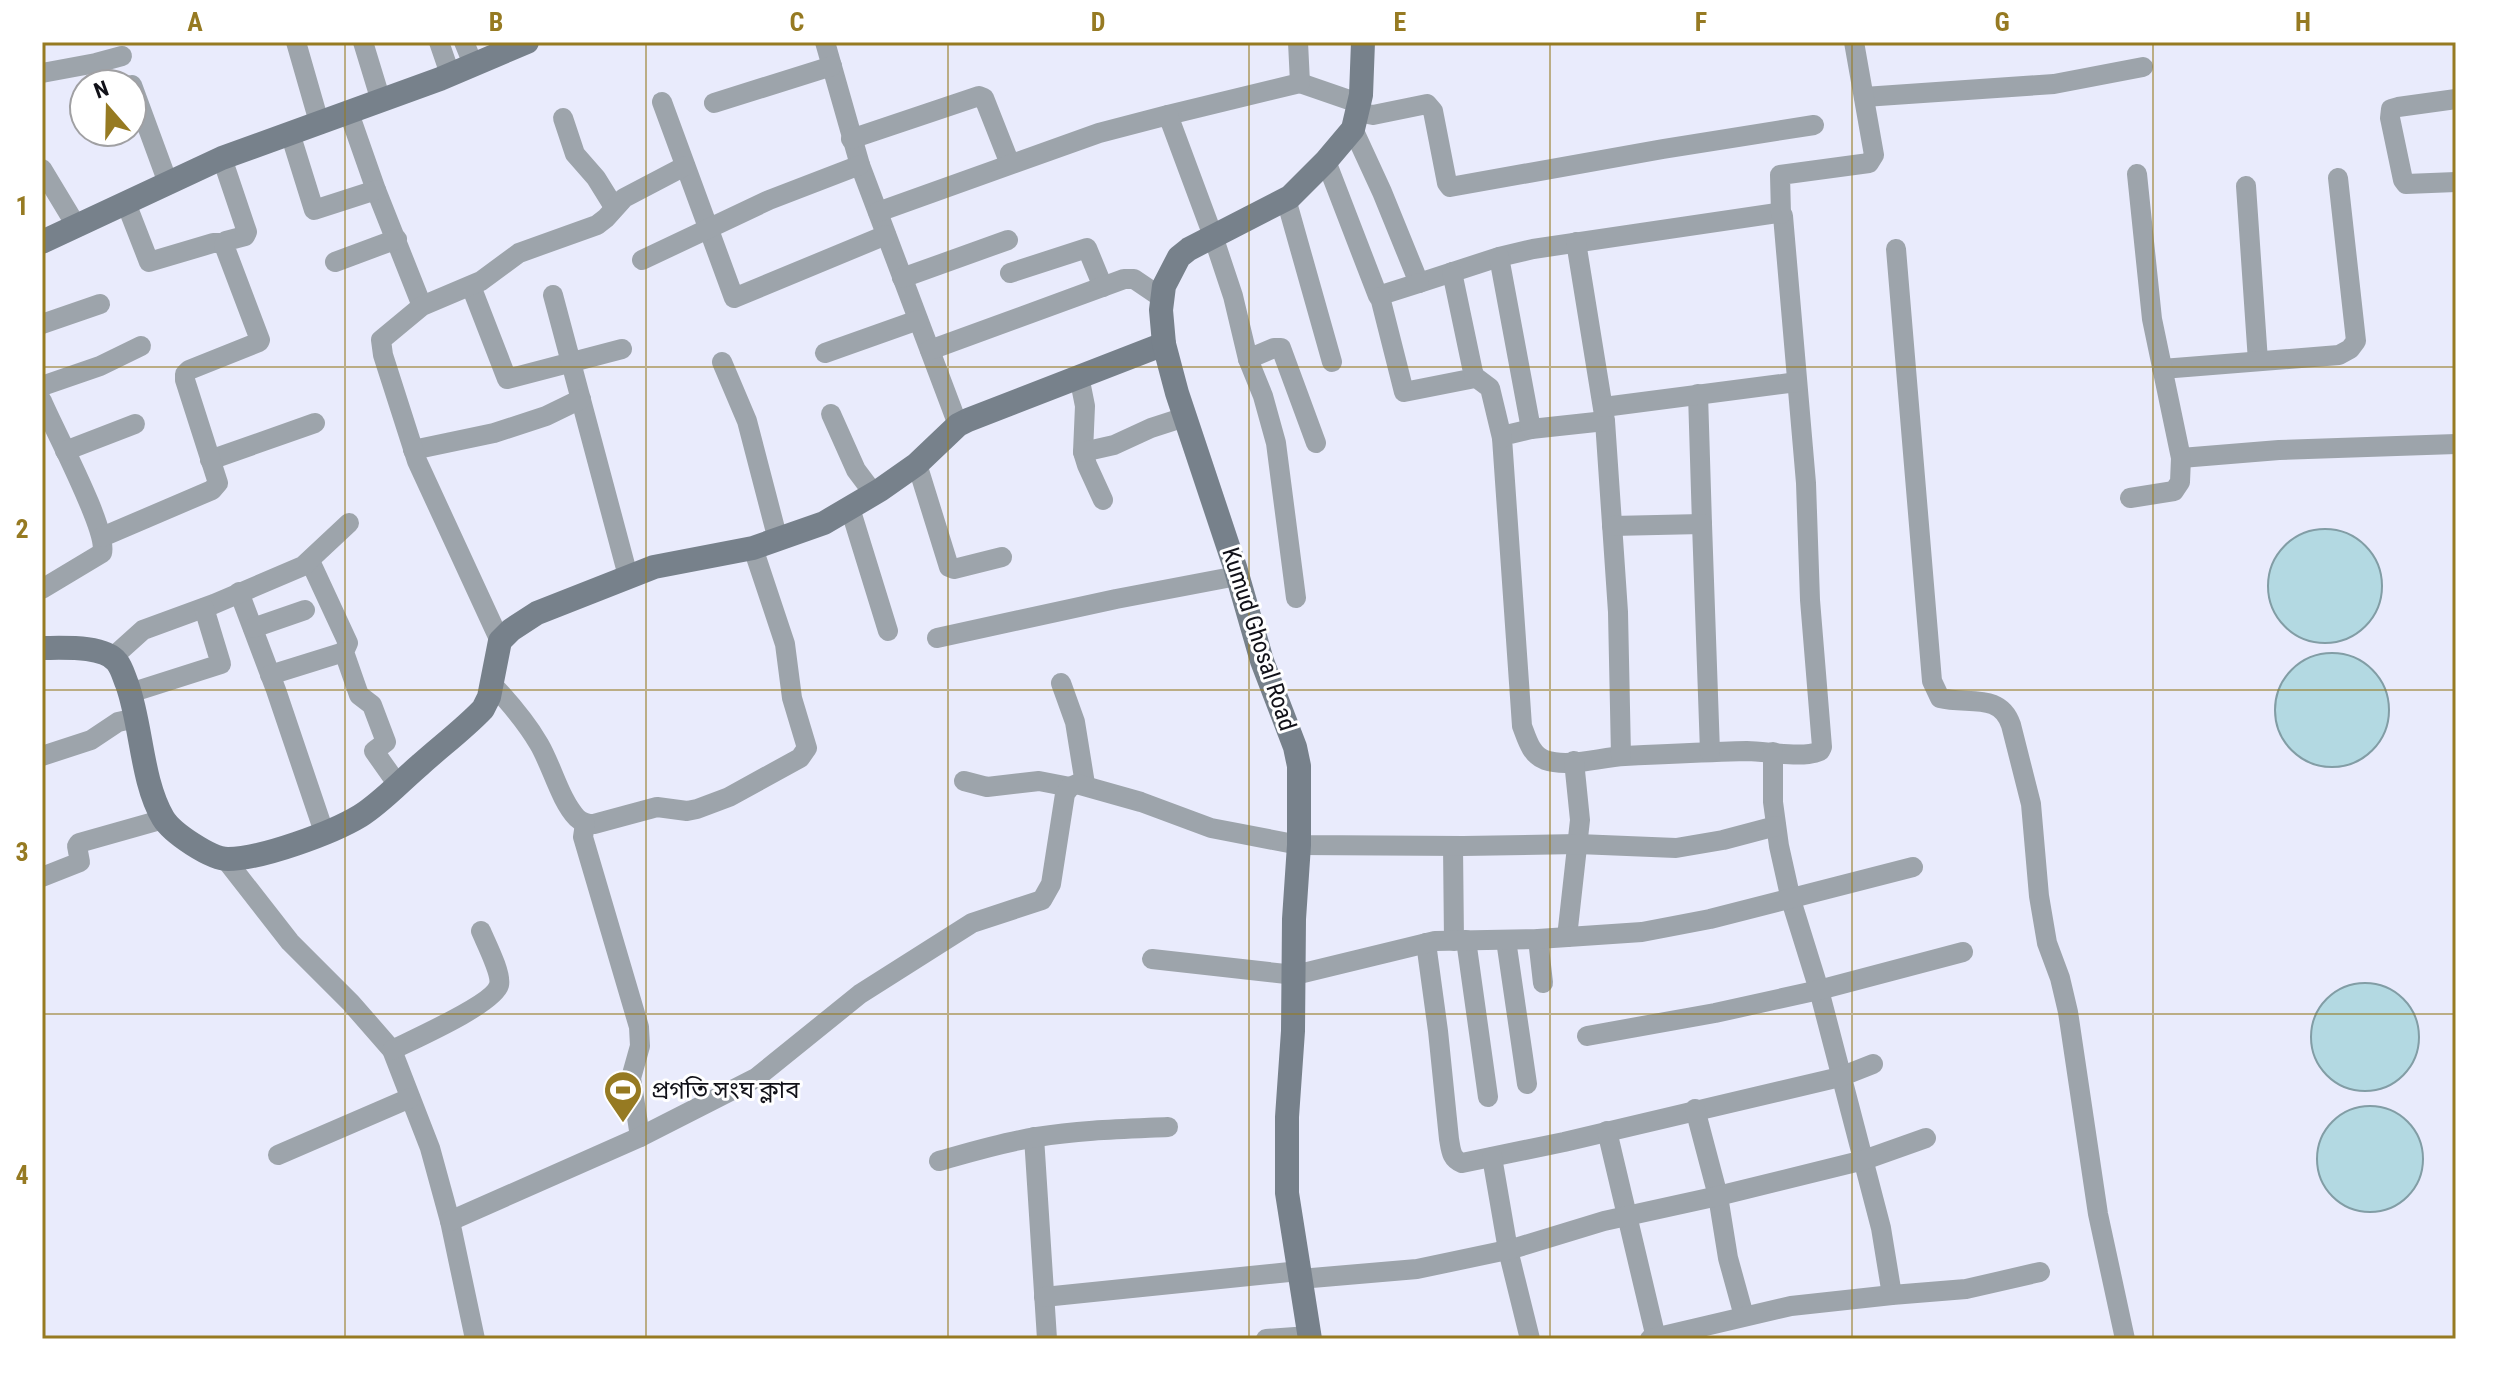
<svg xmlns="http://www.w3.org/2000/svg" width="2498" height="1381" font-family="'Roboto Condensed','Noto Sans Bengali',sans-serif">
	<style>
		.water { fill: #b3d9e2; stroke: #829da5; stroke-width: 2 }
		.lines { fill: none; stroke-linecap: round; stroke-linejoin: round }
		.street { stroke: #9da4ab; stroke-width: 20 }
		.secondary { stroke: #77818b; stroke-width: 24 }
		.grid { fill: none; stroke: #967a22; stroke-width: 2; stroke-opacity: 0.55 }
		.labels { text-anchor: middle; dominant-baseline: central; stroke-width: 6; stroke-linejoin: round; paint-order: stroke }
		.street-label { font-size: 24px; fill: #111118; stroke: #fff }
		.poi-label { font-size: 24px; fill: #111118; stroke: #fff; text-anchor: start }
		.neatline { fill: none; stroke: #967a22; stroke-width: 3 }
		.grid-label { font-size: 26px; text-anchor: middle; font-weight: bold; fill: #967a22 }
	</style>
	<rect width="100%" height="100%" fill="#e9ebfc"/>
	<g class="water">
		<circle cx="2325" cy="586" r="57"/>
		<circle cx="2332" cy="710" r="57"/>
		<circle cx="2365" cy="1037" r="54"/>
		<circle cx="2370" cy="1159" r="53"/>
	</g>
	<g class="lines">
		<g class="street">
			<polyline points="296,42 319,122"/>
			<polyline points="363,42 381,101"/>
			<polyline points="439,42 450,74"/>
			<polyline points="464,42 473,64"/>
			<polyline points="825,42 860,165 958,425"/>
			<polyline points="42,73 96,63 122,56"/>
			<polyline points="1300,83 1358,103 1357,112 1373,115 1427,104 1433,111 1447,183 1450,187 1663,149 1814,125"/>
			<polyline points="132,85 168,183"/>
			<polyline points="1864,97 2054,84 2143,67"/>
			<polyline points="2456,99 2398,107 2391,109 2390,118 2403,180 2406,184 2456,182"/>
			<polyline points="662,102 734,298 886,235"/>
			<polyline points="714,103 832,66"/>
			<polyline points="349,113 376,190 422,306"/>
			<polyline points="1168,115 1300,83 1298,42"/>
			<polyline points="563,118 575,154 596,178 614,207"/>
			<path d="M1353,129l29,63 37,91 80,-26 34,-8 244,-36 6,3 23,267 4,117 12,147 -2,4c-17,8 -53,0 -73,0 -41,1 -82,3 -122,5 -25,1 -56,12 -80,4 -14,-5 -18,-21 -23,-34l-20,-288 4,-3 25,-6"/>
			<polyline points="290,133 314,210 376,190"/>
			<polyline points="851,139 979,96 984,98 1010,164"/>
			<polyline points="1326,161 1378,296 1419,283"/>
			<polyline points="42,169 77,227"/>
			<polyline points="2246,186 2258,361"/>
			<polyline points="1286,199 1332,362"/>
			<polyline points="126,203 149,262 213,243 224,243"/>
			<polyline points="878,212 1099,133 1168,115 1213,236 1233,296 1248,359 1263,396 1276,443 1296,598"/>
			<polyline points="1781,214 1780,175 1869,163 1874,155 1854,42"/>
			<polyline points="1576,242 1605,421 1618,612 1621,756"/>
			<path d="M1896,249l36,432 8,17c28,7 60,-6 71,27l20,79 8,92 8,47 13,35 8,34 30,202 27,125"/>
			<polyline points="1499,257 1531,429 1605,421"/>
			<polyline points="642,260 769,200 860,165"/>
			<polyline points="335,262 397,239"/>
			<polyline points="1010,273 1087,248 1103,287"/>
			<polyline points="902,278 1008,240"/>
			<polyline points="471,286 507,379 622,349"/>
			<polyline points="553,295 628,576"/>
			<polyline points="1380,297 1404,392 1470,379 1474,376 1473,372 1452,272"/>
			<polyline points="42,324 100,304"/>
			<polyline points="930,350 1124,279 1134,279 1162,298"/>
			<polyline points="825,353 918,320"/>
			<polyline points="1248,359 1274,348 1281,348 1316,443"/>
			<polyline points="722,362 747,421 778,540"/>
			<polyline points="2162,369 2339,355 2350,349 2356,341 2338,178"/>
			<polyline points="1079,376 1085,406 1083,452 1087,465 1103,500"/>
			<polyline points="1474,376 1490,388 1502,438"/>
			<polyline points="42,386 100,366 141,346"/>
			<polyline points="1698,394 1702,524"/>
			<path d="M42,401c11,27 67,130 60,152l-60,36"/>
			<polyline points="1604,407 1797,382"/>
			<polyline points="831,414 856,470 874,494"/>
			<polyline points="413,450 494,433 546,416 581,399"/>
			<polyline points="65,451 135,424"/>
			<polyline points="1083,452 1114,445 1151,428 1185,417"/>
			<polyline points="2181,458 2279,450 2456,444"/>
			<polyline points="210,460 315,423"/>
			<polyline points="917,464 949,567 954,569 1002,557"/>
			<polyline points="2130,498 2174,491 2180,482 2181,458 2152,319 2137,174"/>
			<polyline points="850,508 888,631"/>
			<polyline points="1612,526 1702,524 1710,752"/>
			<polyline points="102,537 212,490 218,483 185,380 185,374 189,370 259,342 260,340 224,245 226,241 245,236 247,232 222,158"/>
			<polyline points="310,561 348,643 344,652 359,695 372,705 386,742 374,751 398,785"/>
			<polyline points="239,592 276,690 324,832"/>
			<polyline points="253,628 305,610"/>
			<polyline points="937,638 1116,599 1237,576"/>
			<polyline points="500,641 417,461 383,355 381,340 422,306 481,281 519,253 597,225 606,218 624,198 685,166"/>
			<polyline points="113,657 143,630 214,604 303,566 349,523"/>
			<polyline points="270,675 344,652"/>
			<polyline points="1061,683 1075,722 1085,784"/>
			<path d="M492,684c17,18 34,38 47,60 13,22 21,56 38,74 5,5 10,6 17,6l63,-17 30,4 10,-2 32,-12 71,-39 7,-10 -15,-50 -7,-54 -32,-96"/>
			<polyline points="130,693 221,664 204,608"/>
			<polyline points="1773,752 1773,802 1779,846 1791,900 1819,990 1881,1228 1892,1295"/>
			<polyline points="42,756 91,740 118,722 136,718"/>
			<polyline points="964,781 987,787 1039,781 1070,787"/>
			<polyline points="585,824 583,837 639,1027 640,1046 631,1078 640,1137"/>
			<polyline points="1453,846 1454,941"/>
			<polyline points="226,860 290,942 351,1003 392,1050 430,1148 450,1221 475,1339"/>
			<polyline points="42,877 80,862 77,846 79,843 164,819"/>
			<polyline points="1567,937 1580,820 1574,761"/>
			<polyline points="1538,939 1543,983"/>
			<polyline points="1466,940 1488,1097"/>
			<polyline points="1506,940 1527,1084"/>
			<path d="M1426,943l12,88 11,108c2,11 2,20 13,24l102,-21 276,-65 33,-13"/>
			<polyline points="1152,959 1295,975 1435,941 1538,939 1642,932 1710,919 1913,867"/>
			<polyline points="1587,1036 1715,1013 1819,990 1963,952"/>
			<path d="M392,1050c20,-10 102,-46 107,-65 3,-11 -13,-42 -18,-54"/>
			<polyline points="1695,1109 1718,1196 1728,1258 1744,1316"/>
			<polyline points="1607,1131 1656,1338"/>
			<polyline points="1034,1137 1047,1339"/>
			<polyline points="278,1155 410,1098"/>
			<polyline points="1492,1157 1508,1250 1530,1339"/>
			<path d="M939,1161c32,-9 64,-19 98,-24 43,-7 87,-8 131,-10"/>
			<polyline points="450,1221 640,1137 756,1078 860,994 972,923 1042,900 1051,884 1065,794 1070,787 1077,784 1141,802 1211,828 1299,845 1463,846 1578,844 1676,848 1723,840 1776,826"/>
			<polyline points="1300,1279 1417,1269 1512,1249 1604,1221 1718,1196 1864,1160 1926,1138"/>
			<polyline points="1044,1297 1299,1271"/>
			<polyline points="1266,1339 1309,1336"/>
			<polyline points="1650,1339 1791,1306 1892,1295 1966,1289 2040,1272"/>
		</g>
		<g class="secondary">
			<polyline points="42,242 222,158 440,79 527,42"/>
			<path d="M42,648c20,0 62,-3 75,14 5,6 7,15 10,22 15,42 14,96 36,134 9,15 48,41 65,41 33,0 104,-26 132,-43 22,-14 40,-34 60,-51 21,-19 44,-36 63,-56l6,-12 11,-56 11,-11 26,-17 117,-46 99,-19 71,-25 56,-33 37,-26 41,-39 10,-5 196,-76"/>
			<polyline points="1310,1339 1287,1193 1287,1117 1293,1031 1294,919 1299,845 1299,766 1295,747 1262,661 1235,567 1177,393 1164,344 1161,310 1164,286 1179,257 1189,249 1290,197 1326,161 1353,129 1361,95 1363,42"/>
		</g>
	</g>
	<path class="grid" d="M345,42v1297M646,42v1297M948,42v1297M1249,42v1297M1550,42v1297M1852,42v1297M2153,42v1297M42,367h2414M42,690h2414M42,1014h2414"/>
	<defs>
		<g id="stadium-pin" transform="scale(2)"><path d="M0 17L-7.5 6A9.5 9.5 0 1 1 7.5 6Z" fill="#967a22" stroke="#fff"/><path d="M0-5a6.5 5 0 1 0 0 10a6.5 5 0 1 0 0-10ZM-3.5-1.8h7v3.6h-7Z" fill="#fff"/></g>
	</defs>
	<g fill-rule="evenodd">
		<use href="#stadium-pin" x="623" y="1090"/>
	</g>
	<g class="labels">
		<g class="street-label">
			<text transform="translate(1259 639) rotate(72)">Kumud Ghosal Road</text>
		</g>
		<g class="poi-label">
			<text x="651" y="1090">প্রগতি সংঘ ক্লাব</text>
		</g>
	</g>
	<rect width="2498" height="1381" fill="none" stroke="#ffffff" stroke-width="88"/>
	<g transform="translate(108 108) rotate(340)"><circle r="38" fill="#ffffff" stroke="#a0a0a3" stroke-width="2"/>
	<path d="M0-6L14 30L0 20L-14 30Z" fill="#967a22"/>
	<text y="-12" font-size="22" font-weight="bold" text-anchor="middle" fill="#111118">N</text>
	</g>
	<rect x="44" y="44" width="2410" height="1293" class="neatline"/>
	<g class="grid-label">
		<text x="195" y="31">A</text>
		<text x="496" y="31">B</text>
		<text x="797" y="31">C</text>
		<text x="1098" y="31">D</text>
		<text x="1400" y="31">E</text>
		<text x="1701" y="31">F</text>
		<text x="2002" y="31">G</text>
		<text x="2303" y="31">H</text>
		<text x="22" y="215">1</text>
		<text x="22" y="538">2</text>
		<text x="22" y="861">3</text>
		<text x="22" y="1184">4</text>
	</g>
</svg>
